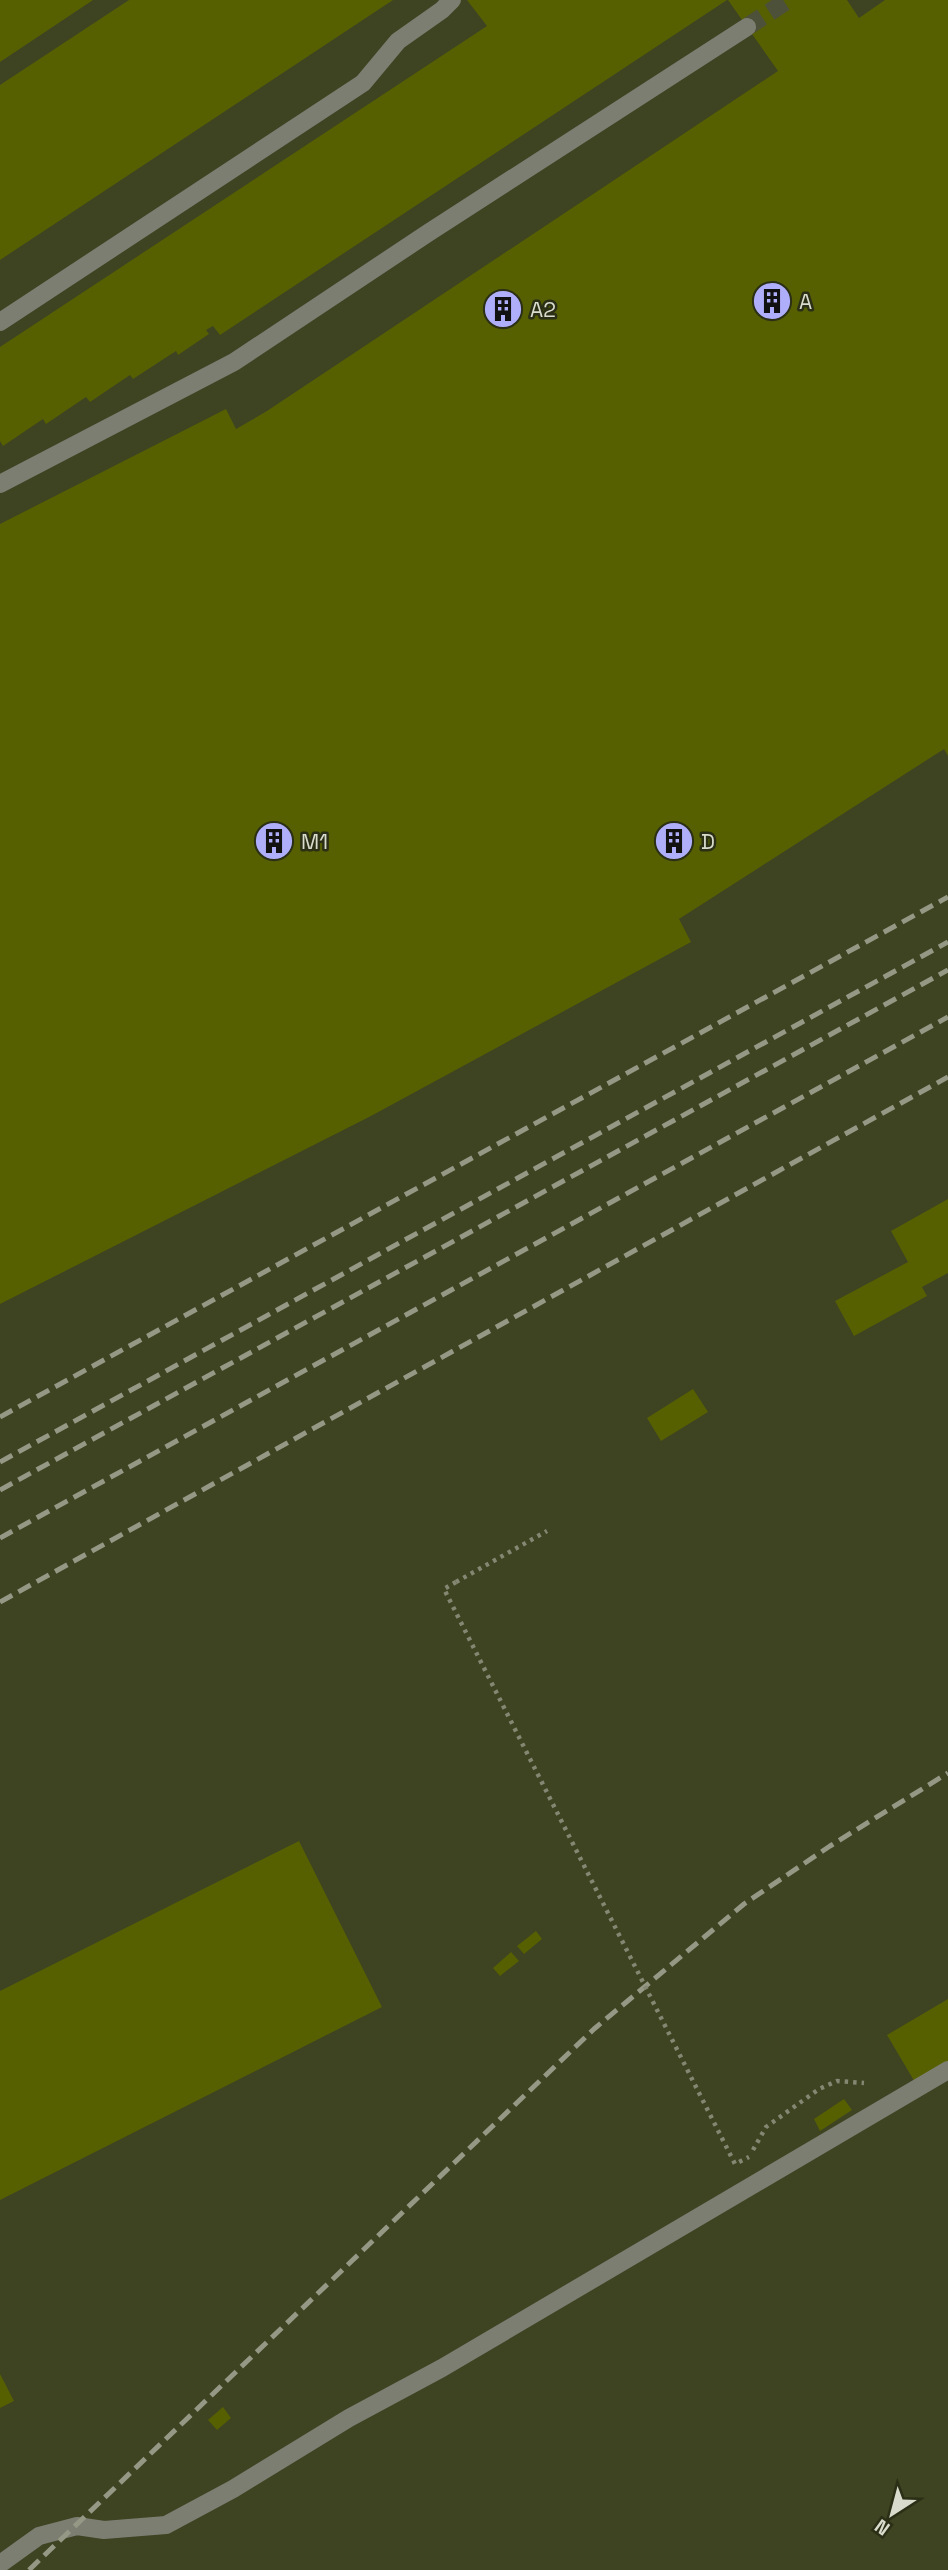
<svg xmlns="http://www.w3.org/2000/svg" width="948" height="2570" font-family="'Space Grotesk',sans-serif">
	<style>
		.built { fill: #3e4322 }
		.building { fill: #566000 }
		.lines { fill: none; stroke-linecap: round; stroke-linejoin: round }
		.minor-tunnel { stroke: #4e5139; stroke-width: 18; stroke-dasharray: 18 9; stroke-linecap: butt }
		.path { stroke: #848772; stroke-width: 4.5; stroke-dasharray: 3.5 5; stroke-linecap: butt }
		.minor { stroke: #7c7e72; stroke-width: 18 }
		.rail { stroke: #949884; stroke-width: 5; stroke-dasharray: 14 7; stroke-linecap: butt }
		.path-bridge { stroke: #848772; stroke-width: 4.5; stroke-dasharray: 3.5 5; stroke-linecap: butt }
		.labels { text-anchor: middle; dominant-baseline: central; stroke-width: 5; stroke-linejoin: round; paint-order: stroke }
		.poi-label { font-size: 21px; fill: #d9dccc; stroke: #2b2f15; text-anchor: start }
	</style>
	<rect width="100%" height="100%" fill="#35391f"/>
	<rect class="built" x="0" y="0" width="948" height="2570"/>
	<g class="building">
		<polygon points="0,0 93,0 0,62"/>
		<polygon points="129,0 393,0 0,260 0,85"/>
		<polygon points="467,0 727,0 220,335 213,326 206,330 209,334 178,355 176,351 133,379 130,375 90,402 86,397 46,424 43,419 3,446 0,441 0,347 487,26"/>
		<polygon points="728,0 847,0 859,18 885,0 948,0 948,756 944,749 679,919 691,942 371,1116 0,1304 0,524 226,409 236,429 267,411 778,71"/>
		<polygon points="948,1199 948,1273 922,1287 927,1296 854,1336 835,1301 908,1262 891,1231"/>
		<polygon points="693,1389 708,1412 661,1441 647,1418"/>
		<polygon points="299,1841 382,2007 0,2200 0,1991"/>
		<polygon points="536,1931 542,1939 524,1954 517,1946"/>
		<polygon points="511,1952 519,1961 500,1976 493,1968"/>
		<polygon points="948,1999 948,2065 916,2084 887,2035"/>
		<polygon points="844,2099 852,2110 820,2131 814,2119"/>
		<polygon points="0,2374 14,2401 0,2408"/>
		<polygon points="223,2407 231,2418 217,2430 208,2420"/>
	</g>
	<g class="lines">
		<polyline class="minor-tunnel" points="747,27 788,0"/>
		<g class="path">
			<polyline points="456,1582 547,1531"/>
			<polyline points="753,2150 766,2127 819,2089 837,2081 864,2083"/>
		</g>
		<g class="minor">
			<polyline points="0,322 363,83 398,41 442,10 452,0"/>
			<polyline points="0,484 234,362 428,233 747,27"/>
			<polyline points="0,2564 39,2536 77,2526 104,2530 166,2525 233,2489 349,2418 442,2368 948,2070"/>
		</g>
		<g class="rail">
			<polyline points="0,1417 948,897"/>
			<polyline points="0,1462 948,942"/>
			<polyline points="0,1490 948,970"/>
			<polyline points="0,1538 948,1017"/>
			<polyline points="0,1602 948,1077"/>
			<polyline points="29,2570 594,2029 744,1904 830,1846 948,1773"/>
		</g>
		<polyline class="path-bridge" points="456,1582 444,1589 735,2164 749,2157"/>
	</g>
	<defs>
		<g id="building-disc" transform="scale(2.0125)"><circle r="9.5" fill="#afaefa" stroke="#2b2f15"/><path d="M-4-6H4V6H1V3H-1V6H-4ZM-2.5-4.3h1.7v1.8h-1.7ZM.8-4.3h1.7v1.8H.8ZM-2.5-1h1.7V.8h-1.7ZM.8-1h1.7V.8H.8Z" fill="#111"/></g>
	</defs>
	<g fill-rule="evenodd">
		<use href="#building-disc" x="772" y="301"/>
		<use href="#building-disc" x="503" y="309"/>
		<use href="#building-disc" x="274" y="841"/>
		<use href="#building-disc" x="674" y="841"/>
	</g>
	<g class="labels">
		<g class="poi-label">
			<text x="799" y="301">A</text>
			<text x="530" y="309">A2</text>
			<text x="301" y="841">M1</text>
			<text x="701" y="841">D</text>
		</g>
	</g>
	<g transform="translate(892 2514) rotate(216)" stroke="#2b2f15" stroke-width="5" paint-order="stroke">
	<path d="M0-5L12 26L0 18L-12 26Z" fill="#d9dccc"/>
	<text y="-10" font-size="19" font-weight="bold" text-anchor="middle" fill="#d9dccc">N</text>
	</g>
</svg>
